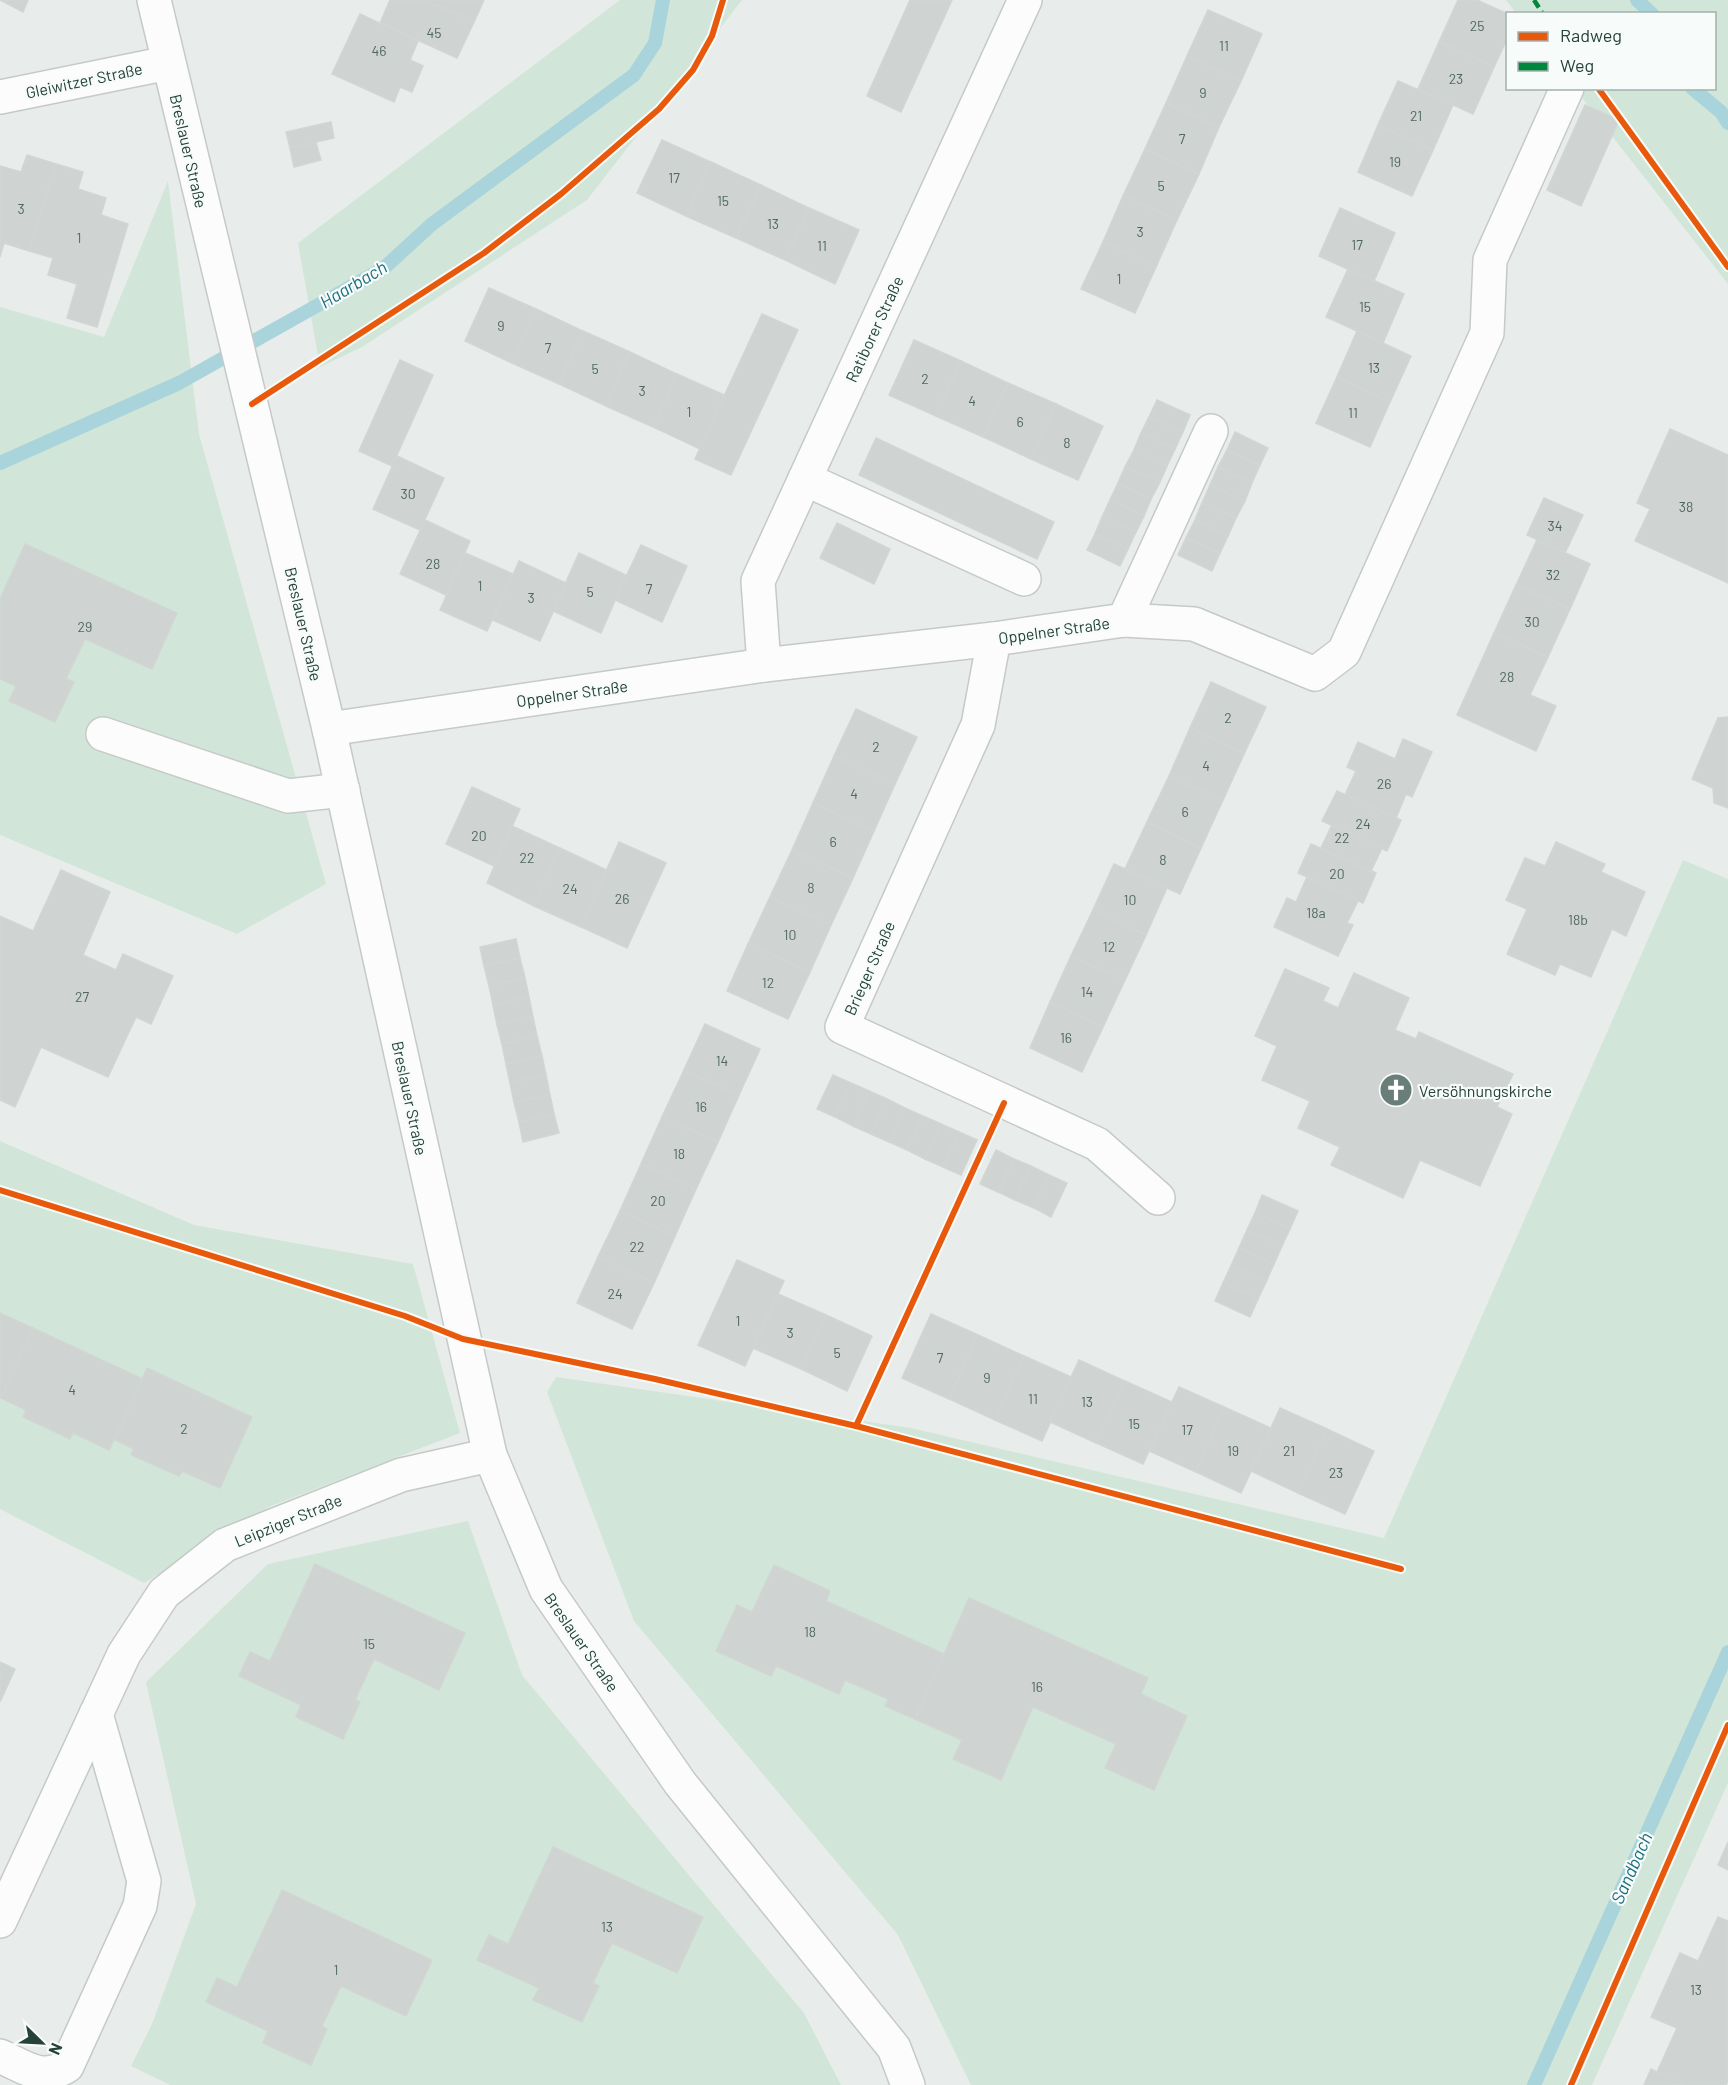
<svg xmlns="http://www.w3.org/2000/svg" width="1728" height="2085" font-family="Barlow,sans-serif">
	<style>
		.green { fill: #d1e6d8 }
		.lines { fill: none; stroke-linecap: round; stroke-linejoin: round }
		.stream { stroke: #a9d4db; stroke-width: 14 }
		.building { fill: #cfd4d2; stroke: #d1d6d4; stroke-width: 1.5 }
		.minor-casing { stroke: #c5cac8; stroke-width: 36 }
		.minor { stroke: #fcfcfc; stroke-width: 33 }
		.quiet { stroke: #00873e; stroke-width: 4.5; stroke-dasharray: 9 4.5; stroke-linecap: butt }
		.cycleway-casing { stroke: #f7fbf9; stroke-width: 10 }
		.cycleway { stroke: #e8590c; stroke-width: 6 }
		.labels { text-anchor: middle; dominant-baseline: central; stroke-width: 4.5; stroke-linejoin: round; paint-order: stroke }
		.number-label { font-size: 14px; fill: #506761 }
		.street-label { font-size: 16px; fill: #24423a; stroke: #f7fbf9 }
		.poi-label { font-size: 16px; fill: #24423a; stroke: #f7fbf9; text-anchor: start }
		.water-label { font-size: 18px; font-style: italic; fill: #1c6f80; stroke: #f7fbf9 }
	</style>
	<rect width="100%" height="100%" fill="#e8edeb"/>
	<g class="green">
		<polygon points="620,0 742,0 587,200 362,347 320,367 298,243"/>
		<polygon points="1506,0 1728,0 1728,284 1575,89 1714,88 1714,14 1516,13"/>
		<polygon points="168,181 199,434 326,884 237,934 0,835 0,307 104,337"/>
		<polygon points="1683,860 1728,879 1728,1783 1592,2085 971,2085 898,1935 634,1621 547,1392 556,1377 911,1428 1384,1538"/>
		<polygon points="0,1141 194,1225 413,1264 460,1433 271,1506 144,1583 0,1509"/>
		<polygon points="468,1521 522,1675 804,2013 841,2085 170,2085 131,2066 152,2024 196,1904 146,1682 268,1564"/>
	</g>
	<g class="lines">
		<g class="stream">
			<polyline points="1637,0 1652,14"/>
			<polyline points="1692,88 1721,112 1728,123"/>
			<polyline points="0,463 179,383 384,268 432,224 634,75 655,43 663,0"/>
			<polyline points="1534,2085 1728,1652"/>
		</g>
	</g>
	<g class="building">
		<polygon points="0,0 28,0 23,12"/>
		<polygon points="390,0 426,0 474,22 457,58 380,23"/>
		<polygon points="426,0 484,0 474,22"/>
		<polygon points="910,0 952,0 901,112 867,96"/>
		<polygon points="1458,0 1477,0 1508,14 1508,37 1494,67 1439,42"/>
		<polygon points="1208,10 1262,34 1241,81 1187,56"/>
		<polygon points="360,14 418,41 410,60 423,66 412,92 400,87 394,102 332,74"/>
		<polygon points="1439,42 1494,67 1473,114 1418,89"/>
		<polygon points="1187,56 1241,81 1219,127 1166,103"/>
		<polygon points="1398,81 1453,105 1433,150 1378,125"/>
		<polygon points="1166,103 1219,127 1199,174 1145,149"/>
		<polygon points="1585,105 1619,120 1581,206 1547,190"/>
		<polygon points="331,122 334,138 290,148 286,132"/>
		<polygon points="1378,125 1433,150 1412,196 1358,172"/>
		<polygon points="662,140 711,162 686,216 637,193"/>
		<polygon points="316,143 321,160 294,167 290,148"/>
		<polygon points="1145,149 1199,174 1177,220 1123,196"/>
		<polygon points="27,155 56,164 29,251 4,243 0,257 0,166 21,172"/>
		<polygon points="711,162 761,185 736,238 686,216"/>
		<polygon points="56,164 83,172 78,189 106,198 101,215 128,224 97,327 67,318 77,284 48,275 53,258 29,251"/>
		<polygon points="761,185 809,208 785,260 736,238"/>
		<polygon points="1123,196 1177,220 1156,267 1103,242"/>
		<polygon points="809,208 859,230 835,284 785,260"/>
		<polygon points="1340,208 1395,233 1374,281 1319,256"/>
		<polygon points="1103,242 1156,267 1135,313 1081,289"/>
		<polygon points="1348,269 1404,294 1383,343 1326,317"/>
		<polygon points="489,288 536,309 512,363 465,341"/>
		<polygon points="536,309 583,331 559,384 512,363"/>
		<polygon points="762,314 798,330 731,475 695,459"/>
		<polygon points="583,331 630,352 606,406 559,384"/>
		<polygon points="1357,331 1411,356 1390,402 1337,377"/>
		<polygon points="914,340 961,361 936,416 889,395"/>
		<polygon points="630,352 677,374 653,427 606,406"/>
		<polygon points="400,360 433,375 392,466 359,451"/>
		<polygon points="961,361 1008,383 983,437 936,416"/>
		<polygon points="677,374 724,395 700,449 653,427"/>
		<polygon points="1337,377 1390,402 1370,447 1316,423"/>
		<polygon points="1008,383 1056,404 1031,459 983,437"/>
		<polygon points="1157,400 1190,415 1183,432 1149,417"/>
		<polygon points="1056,404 1103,426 1078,480 1031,459"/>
		<polygon points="1149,417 1183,432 1175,449 1141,433"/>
		<polygon points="1670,429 1728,455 1728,583 1635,541 1650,509 1637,503"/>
		<polygon points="1235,432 1268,448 1260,465 1227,450"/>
		<polygon points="1141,433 1175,449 1167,466 1134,450"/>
		<polygon points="876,438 1054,522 1037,559 859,475"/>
		<polygon points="1134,450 1167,466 1160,482 1125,467"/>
		<polygon points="1227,450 1260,465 1252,483 1218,467"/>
		<polygon points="397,456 444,478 420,530 373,509"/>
		<polygon points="1125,467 1160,482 1151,499 1118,483"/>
		<polygon points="1218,467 1252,483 1245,501 1210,485"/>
		<polygon points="1118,483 1151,499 1144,516 1110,500"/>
		<polygon points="1210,485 1245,501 1236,518 1202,503"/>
		<polygon points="1544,498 1583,515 1565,553 1527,535"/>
		<polygon points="1110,500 1144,516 1136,532 1102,517"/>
		<polygon points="1202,503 1236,518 1228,536 1195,520"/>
		<polygon points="1102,517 1136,532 1128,549 1095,534"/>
		<polygon points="425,520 470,541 446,595 400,574"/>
		<polygon points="1195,520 1228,536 1220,553 1186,538"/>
		<polygon points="837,523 890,549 874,584 820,558"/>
		<polygon points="1095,534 1128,549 1120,566 1087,550"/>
		<polygon points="1186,538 1220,553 1212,571 1178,555"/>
		<polygon points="1537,540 1590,564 1570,609 1516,585"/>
		<polygon points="25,544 177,613 152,669 85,639 66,679 74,682 55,722 9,701 16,686 0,679 0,599"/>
		<polygon points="641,545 687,566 662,622 615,600"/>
		<polygon points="465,553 513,574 487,631 440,610"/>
		<polygon points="579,553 626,575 601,633 553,611"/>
		<polygon points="519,561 566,583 540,641 493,620"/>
		<polygon points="1516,585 1570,609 1548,657 1494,633"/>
		<polygon points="1494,633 1548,657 1530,695 1556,706 1536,751 1457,715"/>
		<polygon points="1211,682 1266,707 1244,754 1190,728"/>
		<polygon points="856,709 917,737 895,784 834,756"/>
		<polygon points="1728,717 1728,808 1714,803 1713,788 1692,779 1718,718"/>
		<polygon points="1190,728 1244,754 1223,800 1169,776"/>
		<polygon points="1403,739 1432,752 1412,797 1406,794 1396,818 1345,795 1356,771 1347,767 1358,742 1395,759"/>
		<polygon points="834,756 895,784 874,831 813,803"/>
		<polygon points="1169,776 1223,800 1201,848 1147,822"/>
		<polygon points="472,787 520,809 494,866 446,844"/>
		<polygon points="1337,791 1401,820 1387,851 1322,821"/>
		<polygon points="813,803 874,831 853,878 792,850"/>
		<polygon points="1147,822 1201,848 1180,894 1125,869"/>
		<polygon points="1332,825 1382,848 1371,871 1321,848"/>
		<polygon points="512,826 560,848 534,906 487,883"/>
		<polygon points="619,842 666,863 627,948 581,927"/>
		<polygon points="1556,842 1605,864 1601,872 1645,892 1626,936 1612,929 1591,977 1560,964 1555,975 1507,954 1527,909 1506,900 1525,858 1545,866"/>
		<polygon points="1311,844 1376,873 1363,903 1298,873"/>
		<polygon points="560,848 607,870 581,927 534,906"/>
		<polygon points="792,850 853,878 831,925 770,897"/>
		<polygon points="1114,864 1167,888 1146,935 1093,910"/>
		<polygon points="61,870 110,892 83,955 116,970 123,954 173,976 151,1024 136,1017 108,1077 41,1047 15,1107 0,1100 0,916 33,931"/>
		<polygon points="1307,877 1358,901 1347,923 1353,925 1338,956 1274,927 1287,898 1296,902"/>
		<polygon points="770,897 831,925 810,972 748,944"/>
		<polygon points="1093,910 1146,935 1125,980 1071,956"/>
		<polygon points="516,939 520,958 484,966 480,947"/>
		<polygon points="748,944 810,972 788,1019 727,991"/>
		<polygon points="1071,956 1125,980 1103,1027 1050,1002"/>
		<polygon points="520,958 525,978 489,986 484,966"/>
		<polygon points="1285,969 1329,988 1323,1001 1338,1008 1354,973 1409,998 1395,1030 1416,1039 1419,1032 1513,1074 1497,1107 1512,1114 1480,1186 1420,1160 1403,1198 1331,1165 1340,1147 1298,1128 1310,1101 1262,1080 1277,1046 1255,1036"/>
		<polygon points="525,978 529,997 493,1005 489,986"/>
		<polygon points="529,997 533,1017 497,1025 493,1005"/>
		<polygon points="1050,1002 1103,1027 1082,1072 1030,1048"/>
		<polygon points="533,1017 537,1036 502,1044 497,1025"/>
		<polygon points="705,1024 760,1049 739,1095 684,1070"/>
		<polygon points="537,1036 542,1056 506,1064 502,1044"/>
		<polygon points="542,1056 546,1075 510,1083 506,1064"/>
		<polygon points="684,1070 739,1095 718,1142 662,1117"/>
		<polygon points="546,1075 550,1095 514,1102 510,1083"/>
		<polygon points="833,1075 851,1083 835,1117 817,1109"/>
		<polygon points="851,1083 869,1091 853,1126 835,1117"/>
		<polygon points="869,1091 887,1099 871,1134 853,1126"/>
		<polygon points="550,1095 554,1114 519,1122 514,1102"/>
		<polygon points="887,1099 905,1108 889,1142 871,1134"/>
		<polygon points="905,1108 923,1116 907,1150 889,1142"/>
		<polygon points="554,1114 559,1133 523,1142 519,1122"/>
		<polygon points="923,1116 941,1124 925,1159 907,1150"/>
		<polygon points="662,1117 718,1142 696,1189 641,1164"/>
		<polygon points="941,1124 959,1132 943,1167 925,1159"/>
		<polygon points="959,1132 977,1140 961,1175 943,1167"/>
		<polygon points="996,1150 1014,1159 998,1192 980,1184"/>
		<polygon points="1014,1159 1031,1166 1015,1200 998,1192"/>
		<polygon points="641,1164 696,1189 675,1236 620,1211"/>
		<polygon points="1031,1166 1049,1175 1034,1208 1015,1200"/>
		<polygon points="1049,1175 1067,1183 1051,1217 1034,1208"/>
		<polygon points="1262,1195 1298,1211 1290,1229 1255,1213"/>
		<polygon points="620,1211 675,1236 654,1283 598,1257"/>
		<polygon points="1255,1213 1290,1229 1282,1246 1247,1230"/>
		<polygon points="1247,1230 1282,1246 1274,1264 1239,1248"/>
		<polygon points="1239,1248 1274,1264 1266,1282 1231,1266"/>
		<polygon points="598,1257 654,1283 632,1329 577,1303"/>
		<polygon points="737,1260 784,1281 745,1366 698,1345"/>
		<polygon points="1231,1266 1266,1282 1258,1299 1223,1283"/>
		<polygon points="1223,1283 1258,1299 1250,1317 1215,1301"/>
		<polygon points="778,1294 826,1315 801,1369 753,1348"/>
		<polygon points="0,1313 33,1328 1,1398 0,1398"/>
		<polygon points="931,1314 978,1335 949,1399 902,1378"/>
		<polygon points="826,1315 872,1336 847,1391 801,1369"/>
		<polygon points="33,1328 143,1379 109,1450 73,1433 70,1439 23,1417 26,1410 1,1398"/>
		<polygon points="978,1335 1024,1356 995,1420 949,1399"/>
		<polygon points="1024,1356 1071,1377 1042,1441 995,1420"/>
		<polygon points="1079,1360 1125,1381 1096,1443 1050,1422"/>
		<polygon points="147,1368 252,1417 220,1488 182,1471 179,1476 131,1455 134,1449 115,1440"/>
		<polygon points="1125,1381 1172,1402 1143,1464 1096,1443"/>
		<polygon points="1179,1387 1224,1407 1196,1472 1149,1451"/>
		<polygon points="1224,1407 1271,1428 1241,1493 1196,1472"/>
		<polygon points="1280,1408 1327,1429 1298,1493 1251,1471"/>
		<polygon points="1327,1429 1374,1451 1345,1514 1298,1493"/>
		<polygon points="315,1564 465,1633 439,1690 374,1659 355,1700 360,1702 343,1739 296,1717 301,1705 239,1676 250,1652 270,1661"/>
		<polygon points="774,1565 830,1591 826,1601 944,1654 915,1719 885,1706 888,1699 845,1680 839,1694 776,1666 771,1676 716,1651 737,1605 752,1612"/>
		<polygon points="969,1598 1148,1678 1141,1694 1187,1716 1154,1790 1105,1768 1116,1744 1033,1707 1001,1780 953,1759 962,1740 915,1719"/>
		<polygon points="0,1662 15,1669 0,1702"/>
		<polygon points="1728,1842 1728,1870 1718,1865"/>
		<polygon points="553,1847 703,1917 677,1973 612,1943 593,1983 599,1986 582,2022 533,2000 539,1988 477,1960 489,1935 508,1944"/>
		<polygon points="282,1890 432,1960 406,2016 341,1986 322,2026 327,2029 311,2065 263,2043 268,2031 206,2002 217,1978 237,1987"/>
		<polygon points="1718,1917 1728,1921 1728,2081 1726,2085 1686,2085 1657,2072 1677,2028 1651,2017 1680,1953 1698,1961"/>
		<polygon points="1651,2069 1657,2072 1686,2085 1644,2085"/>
	</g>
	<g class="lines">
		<g class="minor-casing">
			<g id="minor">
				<polyline points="154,0 329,729 490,1455 546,1589 680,1783 894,2048 908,2085"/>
				<polyline points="0,97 168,63"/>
				<polyline points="805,479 1024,579"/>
				<polyline points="1124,620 1211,431"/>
				<polyline points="994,639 978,725 842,1027 1097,1144 1158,1198"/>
				<polyline points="764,665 758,581 1025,0"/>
				<polyline points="329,729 764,665 994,639 1124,620 1194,624 1315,674 1344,652 1487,333 1490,260 1567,88"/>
				<polyline points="103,734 288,796 343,790"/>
				<polyline points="0,1921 124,1654 164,1593 225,1545 401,1475 490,1455"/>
				<path d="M0,2056c25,11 41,26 67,10l73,-160 4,-25 -48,-167"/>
			</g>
		</g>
		<use href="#minor" class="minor"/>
		<polyline class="quiet" points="1534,0 1543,14"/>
		<g class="cycleway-casing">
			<g id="cycleway">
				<polyline points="1598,88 1728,267"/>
				<polyline points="252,404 484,253 561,194 659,109 693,70 712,36 723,0"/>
				<polyline points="0,1190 405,1316 463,1339 655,1379 856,1426 1401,1569"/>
				<polyline points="856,1426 1004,1103"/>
				<polyline points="1571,2085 1728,1725"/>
			</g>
		</g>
		<use href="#cycleway" class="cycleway"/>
	</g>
	<defs>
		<g id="church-disc" transform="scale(1.725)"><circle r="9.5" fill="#697e78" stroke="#f7fbf9"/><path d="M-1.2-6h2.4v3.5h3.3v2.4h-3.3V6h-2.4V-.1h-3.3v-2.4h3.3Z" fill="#fff"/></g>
	</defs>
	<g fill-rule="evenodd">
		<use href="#church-disc" x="1396" y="1090"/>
	</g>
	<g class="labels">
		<g class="number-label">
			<text x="1477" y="25">25</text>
			<text x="434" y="32">45</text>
			<text x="1224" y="45">11</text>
			<text x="379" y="50">46</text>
			<text x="1456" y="78">23</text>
			<text x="1203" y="92">9</text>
			<text x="1416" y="115">21</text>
			<text x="1182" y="138">7</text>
			<text x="1395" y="161">19</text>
			<text x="674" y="177">17</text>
			<text x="1161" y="185">5</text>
			<text x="723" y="200">15</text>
			<text x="21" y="208">3</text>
			<text x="773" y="223">13</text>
			<text x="1140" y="231">3</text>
			<text x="79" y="237">1</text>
			<text x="1357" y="244">17</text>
			<text x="822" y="245">11</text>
			<text x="1119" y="278">1</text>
			<text x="1365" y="306">15</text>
			<text x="501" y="325">9</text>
			<text x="548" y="347">7</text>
			<text x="1374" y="367">13</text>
			<text x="595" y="368">5</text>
			<text x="925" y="378">2</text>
			<text x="642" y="390">3</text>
			<text x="972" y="400">4</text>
			<text x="689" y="411">1</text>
			<text x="1353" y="412">11</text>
			<text x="1020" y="421">6</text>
			<text x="1067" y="442">8</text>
			<text x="408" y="493">30</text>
			<text x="1686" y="506">38</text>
			<text x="1555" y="525">34</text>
			<text x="433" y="563">28</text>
			<text x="1553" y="574">32</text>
			<text x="480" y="585">1</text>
			<text x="649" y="588">7</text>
			<text x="590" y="591">5</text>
			<text x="531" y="597">3</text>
			<text x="1532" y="621">30</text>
			<text x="85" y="626">29</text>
			<text x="1507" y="676">28</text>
			<text x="1228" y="717">2</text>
			<text x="876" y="746">2</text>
			<text x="1206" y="765">4</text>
			<text x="1384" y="783">26</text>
			<text x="854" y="793">4</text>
			<text x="1185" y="811">6</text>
			<text x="1363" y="823">24</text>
			<text x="479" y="835">20</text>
			<text x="1342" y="837">22</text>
			<text x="833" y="841">6</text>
			<text x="527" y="857">22</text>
			<text x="1163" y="859">8</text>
			<text x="1337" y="873">20</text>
			<text x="811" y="887">8</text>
			<text x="570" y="888">24</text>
			<text x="622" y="898">26</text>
			<text x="1130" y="899">10</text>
			<text x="1316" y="912">18a</text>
			<text x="1578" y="919">18b</text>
			<text x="790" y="934">10</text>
			<text x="1109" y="946">12</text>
			<text x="768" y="982">12</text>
			<text x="1087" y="991">14</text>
			<text x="82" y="996">27</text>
			<text x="1066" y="1037">16</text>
			<text x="722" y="1060">14</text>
			<text x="701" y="1106">16</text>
			<text x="679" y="1153">18</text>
			<text x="658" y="1200">20</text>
			<text x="637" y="1246">22</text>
			<text x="615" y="1293">24</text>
			<text x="738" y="1320">1</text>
			<text x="790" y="1332">3</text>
			<text x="837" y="1352">5</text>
			<text x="940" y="1357">7</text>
			<text x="987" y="1377">9</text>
			<text x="72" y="1389">4</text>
			<text x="1033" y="1398">11</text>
			<text x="1087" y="1401">13</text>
			<text x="1134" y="1423">15</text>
			<text x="184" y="1428">2</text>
			<text x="1187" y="1429">17</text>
			<text x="1233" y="1450">19</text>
			<text x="1289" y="1450">21</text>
			<text x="1336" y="1472">23</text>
			<text x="810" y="1631">18</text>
			<text x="369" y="1643">15</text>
			<text x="1037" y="1686">16</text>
			<text x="607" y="1926">13</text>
			<text x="336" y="1969">1</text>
			<text x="1696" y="1989">13</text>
		</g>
		<g class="street-label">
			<text transform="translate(84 80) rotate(-12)">Gleiwitzer Straße</text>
			<text transform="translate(189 151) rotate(77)">Breslauer Straße</text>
			<text transform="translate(874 329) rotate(-65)">Ratiborer Straße</text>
			<text transform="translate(304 624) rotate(77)">Breslauer Straße</text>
			<text transform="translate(1054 630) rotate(-8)">Oppelner Straße</text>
			<text transform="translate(572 693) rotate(-8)">Oppelner Straße</text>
			<text transform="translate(869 968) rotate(-66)">Brieger Straße</text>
			<text transform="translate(410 1098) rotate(78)">Breslauer Straße</text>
			<text transform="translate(288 1520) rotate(-22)">Leipziger Straße</text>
			<text transform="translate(582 1642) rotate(55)">Breslauer Straße</text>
		</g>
		<g class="poi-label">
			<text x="1419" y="1090">Versöhnungskirche</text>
		</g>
		<g class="water-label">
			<text transform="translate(353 284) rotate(-31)">Haarbach</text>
			<text transform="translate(1631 1868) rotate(-66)">Sandbach</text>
		</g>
	</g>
	<rect x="1506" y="12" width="210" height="78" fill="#f7fbf9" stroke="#a3b1ad" stroke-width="1.5"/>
	<rect x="1518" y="32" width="30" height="9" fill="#e8590c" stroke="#a3b1ad" stroke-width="1.5"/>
	<text x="1560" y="42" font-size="18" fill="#24423a">Radweg</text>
	<rect x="1518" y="62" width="30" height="9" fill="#00873e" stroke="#a3b1ad" stroke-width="1.5"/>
	<text x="1560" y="72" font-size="18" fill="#24423a">Weg</text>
	<g transform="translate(42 2043) rotate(114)" stroke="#f7fbf9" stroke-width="4.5" paint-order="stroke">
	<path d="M0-4.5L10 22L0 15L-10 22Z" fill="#24423a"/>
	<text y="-9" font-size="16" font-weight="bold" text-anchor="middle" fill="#24423a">N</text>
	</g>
</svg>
